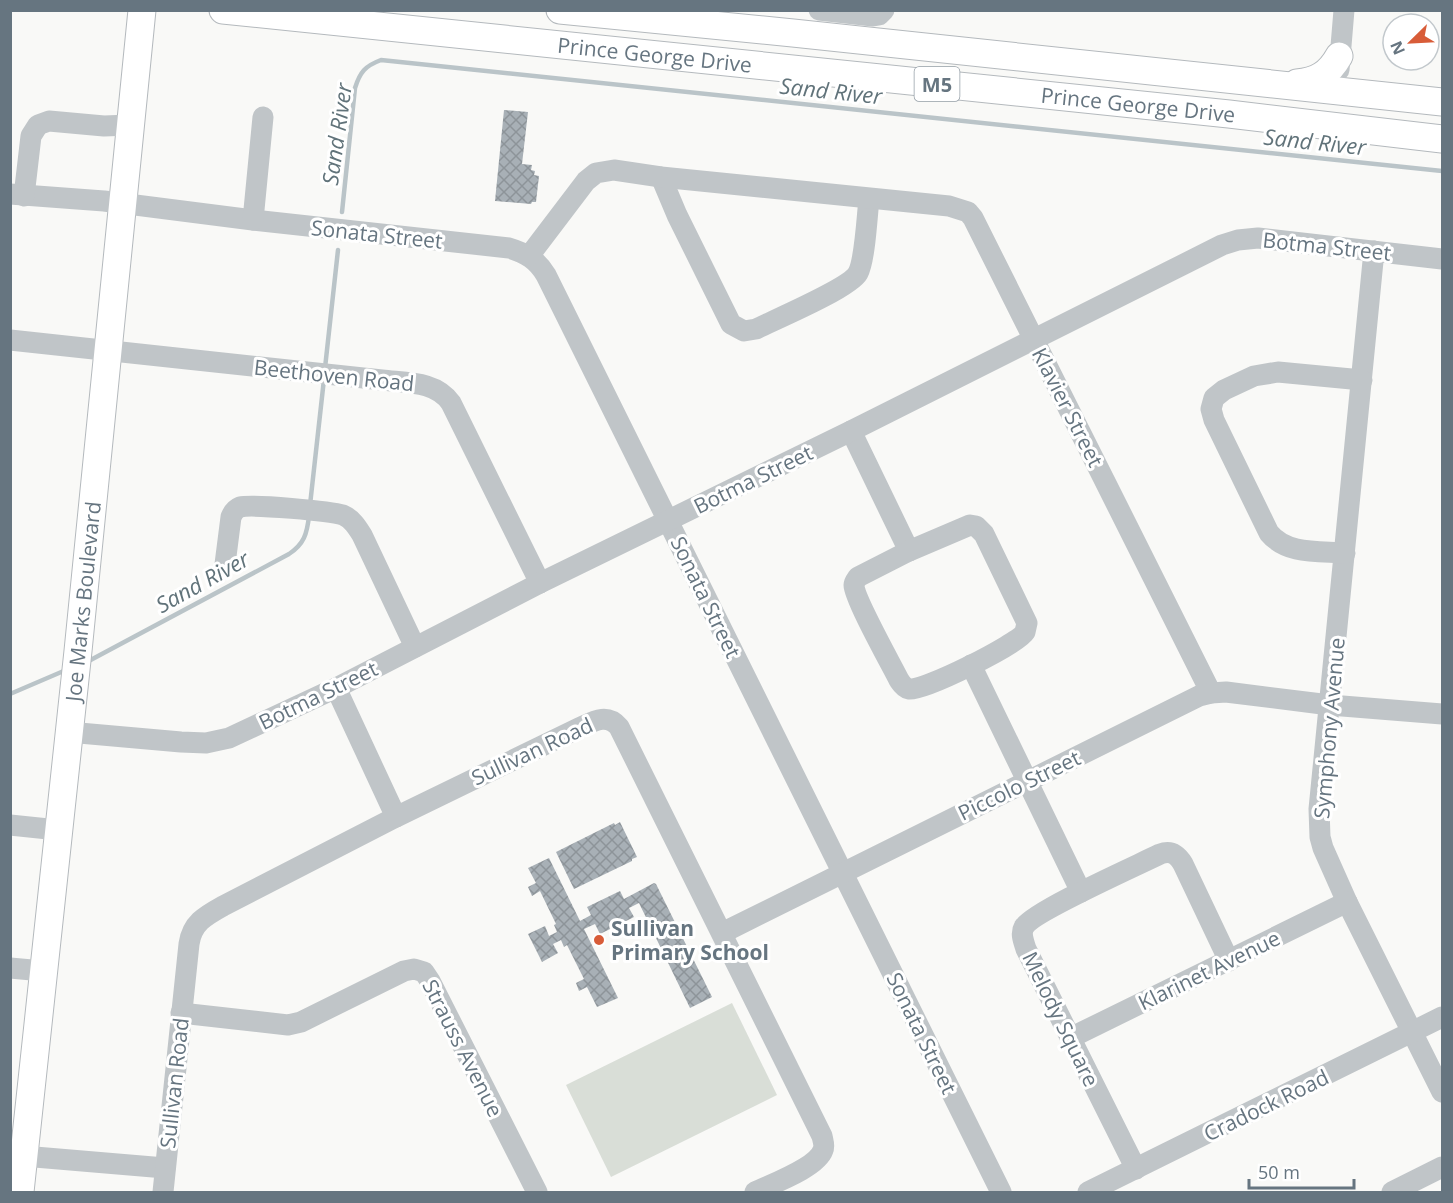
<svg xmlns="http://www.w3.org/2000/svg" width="1453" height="1203" font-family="'Open Sans',sans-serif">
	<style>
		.grass { fill: #d9ded7 }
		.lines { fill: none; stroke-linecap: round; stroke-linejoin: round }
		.stream { stroke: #bac4c8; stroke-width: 4.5 }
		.building { fill: url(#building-cross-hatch) }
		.major-casing { stroke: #b4b9bd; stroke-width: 29 }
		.minor { stroke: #c0c5c8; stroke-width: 21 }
		.major { stroke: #fff; stroke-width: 27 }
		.poi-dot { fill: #d85c38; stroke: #fff; stroke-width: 2 }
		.labels { text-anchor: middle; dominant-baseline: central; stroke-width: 6; stroke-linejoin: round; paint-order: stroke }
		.shield { fill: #fff; stroke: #949ea6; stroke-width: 1.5 }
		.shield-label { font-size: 20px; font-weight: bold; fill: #667580 }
		.street-label { font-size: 21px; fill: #667580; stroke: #fff }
		.poi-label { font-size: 21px; font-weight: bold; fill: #667580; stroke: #fff; text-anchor: start }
		.water-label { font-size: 22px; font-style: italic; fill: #61737a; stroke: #fff }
	</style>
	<defs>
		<pattern id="building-cross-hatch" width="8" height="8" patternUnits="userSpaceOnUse" patternTransform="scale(1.5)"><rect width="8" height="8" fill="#a8b0b6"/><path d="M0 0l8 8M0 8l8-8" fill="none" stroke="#8d9499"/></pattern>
	</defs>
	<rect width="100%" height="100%" fill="#f9f9f7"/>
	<polygon class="grass" points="732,1003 777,1095 611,1177 566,1085"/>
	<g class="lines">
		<g class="stream">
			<path d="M342,212l13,-124c5,-16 10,-22 26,-28l1061,111"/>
			<polyline points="325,368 338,250"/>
			<polyline points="310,505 324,379"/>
			<path d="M85,663l204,-109c15,-10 18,-20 20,-38"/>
			<polyline points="10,694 66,670"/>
		</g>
	</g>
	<g class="building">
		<polygon points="504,110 528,112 522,164 532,165 531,170 535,171 534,175 539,176 536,202 532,202 531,204 495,201"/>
		<polygon points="620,822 637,857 632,859 632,861 574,889 556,852 614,823 615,825"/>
		<polygon points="549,858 580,921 591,915 587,907 620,891 624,899 654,883 656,884 712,997 690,1008 639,903 629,908 634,917 600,934 595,924 584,929 618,998 597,1007 587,987 579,991 576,983 584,979 567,945 564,947 561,940 553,944 558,953 542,962 528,934 545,926 549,936 557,932 554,925 556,924 540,891 532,896 528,887 536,883 528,868"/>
	</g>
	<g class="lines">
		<g class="major-casing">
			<g id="major">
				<path id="s1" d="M223,10l1006,104 213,25"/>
				<polyline points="560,10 793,33 1442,102"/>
				<path d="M1297,83c20,-2 32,-9 42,-27"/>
				<path id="s2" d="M20,1192l58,-541 64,-641"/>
			</g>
		</g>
		<g class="minor">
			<polyline points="819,10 873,16 879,15 884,10"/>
			<polyline points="1339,70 1344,10"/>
			<path d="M661,177l16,38 54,109 13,7 12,-2c18,-9 94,-41 102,-56 7,-13 9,-57 11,-74"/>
			<path d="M10,194l94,7 149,19 256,28c17,5 28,12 37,27l455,917"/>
			<polyline points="24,196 31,136 38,125 49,121 104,126 130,125"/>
			<polyline points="253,220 263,117"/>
			<polyline points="1374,251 1319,809 1320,837 1323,848 1347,902 1442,1092"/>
			<polyline points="529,256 586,181 596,173 614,170 661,177 949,206 968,212 973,218 1211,693"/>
			<path d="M10,340l372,40c25,3 54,1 69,23l89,180"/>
			<polyline points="851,431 909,551"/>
			<path d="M970,525l6,1 8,8 43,89 -2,9c-7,12 -103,60 -116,57 -5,-1 -8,-6 -10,-9 -8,-16 -45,-82 -45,-95 0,-3 2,-5 4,-8l51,-26z"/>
			<path d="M1345,553c-26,-2 -58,2 -76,-20l-55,-113 -3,-11 3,-11 10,-8 30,-14 24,-4 84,8"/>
			<path d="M225,564l6,-47c2,-5 4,-8 9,-10 13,-3 90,4 103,8 9,4 14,12 19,20l53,112"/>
			<polyline points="971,665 1081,892"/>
			<polyline points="336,688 396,817"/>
			<polyline points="68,732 181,742 206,743 229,738 336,688 540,583 851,431 1222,245 1238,240 1258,238 1442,259"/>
			<polyline points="10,825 58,830"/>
			<polyline points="722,933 1199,696 1211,693 1226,692 1330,705 1442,714"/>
			<polyline points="10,968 43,971"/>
			<polyline points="181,1013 288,1025 301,1022 404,971 414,969 424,972 430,981 537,1192"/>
			<polyline points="1070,1038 1347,902"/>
			<polyline points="23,1156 165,1168"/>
			<path d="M1136,1169l-110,-220c-2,-7 -6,-15 -2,-22 8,-15 114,-62 136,-73 11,-4 17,0 23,10l46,97"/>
			<path d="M163,1192l26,-248c3,-21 16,-28 34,-38l173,-89 183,-89c15,-7 28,-15 40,-1l203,409c1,5 3,10 1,14 -6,18 -52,34 -68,42"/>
			<polyline points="1088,1192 1442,1017"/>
			<polyline points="1392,1192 1442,1167"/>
		</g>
		<use href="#major" class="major"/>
	</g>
	<circle class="poi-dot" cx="599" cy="940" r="6"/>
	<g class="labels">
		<rect class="shield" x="914.5" y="67" width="45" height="34" rx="4.5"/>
		<g class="shield-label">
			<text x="937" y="84">M5</text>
		</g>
		<g class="street-label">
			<text stroke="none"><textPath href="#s1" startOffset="434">Prince George Drive</textPath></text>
			<text stroke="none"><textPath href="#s1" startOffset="920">Prince George Drive</textPath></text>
			<text transform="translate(377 234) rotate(6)">Sonata Street</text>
			<text transform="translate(1327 246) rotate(6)">Botma Street</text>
			<text transform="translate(334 375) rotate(6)">Beethoven Road</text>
			<text transform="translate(1068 407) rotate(63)">Klavier Street</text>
			<text transform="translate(753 479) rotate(-26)">Botma Street</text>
			<text transform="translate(706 597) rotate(64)">Sonata Street</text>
			<text stroke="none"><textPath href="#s2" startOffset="594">Joe Marks Boulevard</textPath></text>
			<text transform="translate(318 695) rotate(-26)">Botma Street</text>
			<text transform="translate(1329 728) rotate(-85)">Symphony Avenue</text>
			<text transform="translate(532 751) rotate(-25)">Sullivan Road</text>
			<text transform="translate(1019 785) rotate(-26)">Piccolo Street</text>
			<text transform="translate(1209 970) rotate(-26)">Klarinet Avenue</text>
			<text transform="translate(1061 1019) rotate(64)">Melody Square</text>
			<text transform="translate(922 1033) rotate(64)">Sonata Street</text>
			<text transform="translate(463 1048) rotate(63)">Strauss Avenue</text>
			<text transform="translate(174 1083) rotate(-84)">Sullivan Road</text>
			<text transform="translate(1266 1105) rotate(-26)">Cradock Road</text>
		</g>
		<g class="poi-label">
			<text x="611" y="928">Sullivan<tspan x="611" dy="24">Primary School</tspan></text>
		</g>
		<g class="water-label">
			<text transform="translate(831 90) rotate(6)">Sand River</text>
			<text transform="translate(336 134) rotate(-82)">Sand River</text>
			<text transform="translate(1315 141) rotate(6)">Sand River</text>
			<text transform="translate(202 581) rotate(-29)">Sand River</text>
		</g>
	</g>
	<rect width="1453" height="1203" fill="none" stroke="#667580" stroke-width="24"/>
	<g transform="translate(1411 42) rotate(246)"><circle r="28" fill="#ffffff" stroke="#c2c8cc" stroke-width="1.5"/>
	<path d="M0-4.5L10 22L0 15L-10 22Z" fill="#d85c38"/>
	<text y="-9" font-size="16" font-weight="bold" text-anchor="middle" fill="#667580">N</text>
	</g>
	<path d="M1249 1179v9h105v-9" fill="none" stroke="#667580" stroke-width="3"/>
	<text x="1258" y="1179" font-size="18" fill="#667580" stroke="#ffffff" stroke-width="4.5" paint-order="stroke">50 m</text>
</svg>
